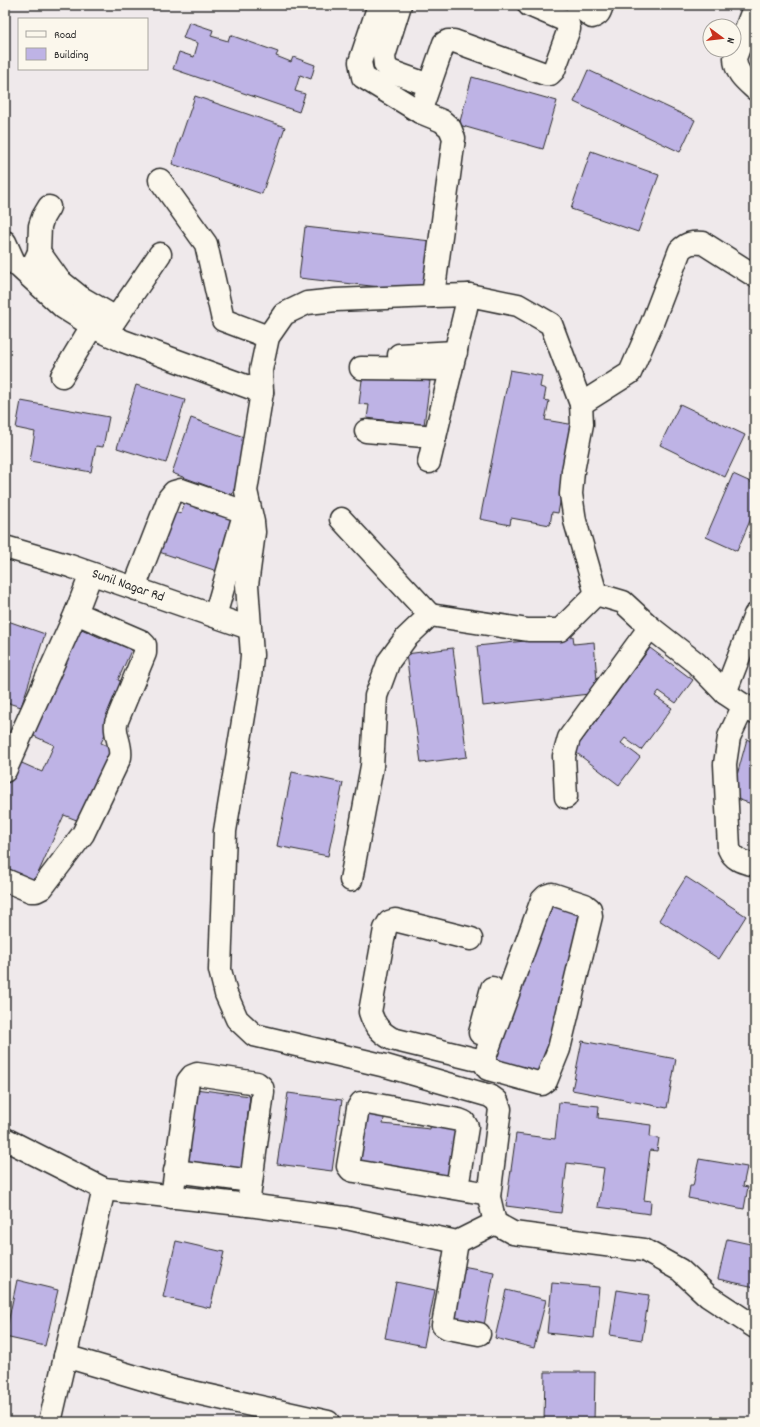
<svg xmlns="http://www.w3.org/2000/svg" width="760" height="1427" font-family="Dekko,sans-serif">
	<style>
		.building { fill: #beb3e5; stroke: #2b2b2b }
		.lines { fill: none; stroke-linecap: round; stroke-linejoin: round }
		.minor-casing { stroke: #2b2b2b; stroke-width: 25 }
		.minor { stroke: #fbf7ec; stroke-width: 22 }
		.labels { text-anchor: middle; dominant-baseline: central; stroke-width: 3.5; stroke-linejoin: round; paint-order: stroke }
		.street-label { font-size: 14px; fill: #2b2b2b; stroke: #fbf7ec }
	</style>
	<rect width="100%" height="100%" fill="#efe9eb"/>
	<filter id="ink" filterUnits="userSpaceOnUse"><feTurbulence type="fractalNoise" baseFrequency=".025" numOctaves="2"/><feDisplacementMap in="SourceGraphic" scale="8" xChannelSelector="R" yChannelSelector="G"/><feConvolveMatrix kernelMatrix="1 2 1 2 8 2 1 2 1" color-interpolation-filters="sRGB"/></filter>
	<g filter="url(#ink)">
		<g class="building">
			<polygon points="189,22 213,30 211,36 228,41 230,35 278,52 276,56 291,62 293,57 315,65 311,79 300,75 295,91 305,94 299,112 173,69 179,52 194,57 198,43 183,38"/>
			<polygon points="588,70 695,120 680,152 574,102"/>
			<polygon points="472,77 557,101 543,149 459,125"/>
			<polygon points="195,96 285,127 262,194 172,164"/>
			<polygon points="591,151 659,175 638,232 571,209"/>
			<polygon points="305,227 431,241 425,292 299,278"/>
			<polygon points="510,370 542,376 540,387 546,389 544,400 549,401 545,420 575,425 558,513 552,512 550,525 511,518 510,525 480,519"/>
			<polygon points="363,372 430,381 424,425 367,418 369,405 359,404"/>
			<polygon points="136,385 185,400 166,463 117,448"/>
			<polygon points="21,401 109,417 103,447 96,446 91,472 30,461 35,432 16,428"/>
			<polygon points="680,404 745,435 725,477 660,445"/>
			<polygon points="191,418 252,440 232,495 172,473"/>
			<polygon points="733,474 755,484 755,509 737,551 706,537"/>
			<polygon points="186,498 236,516 217,571 156,551 171,511 181,514"/>
			<polygon points="5,620 45,634 21,707 5,702"/>
			<polygon points="75,626 110,642 112,637 133,646 118,680 127,684 101,743 117,750 84,823 64,815 32,887 5,875 5,783 15,760 42,772 54,745 27,733"/>
			<polygon points="573,636 574,644 594,642 598,693 483,706 477,646"/>
			<polygon points="453,648 467,757 421,763 406,654"/>
			<polygon points="650,648 693,680 676,703 659,691 655,696 672,708 641,750 625,738 621,743 640,757 619,785 574,751"/>
			<polygon points="747,739 755,744 755,805 731,797"/>
			<polygon points="292,772 343,783 328,856 277,846"/>
			<polygon points="686,877 746,916 719,959 659,920"/>
			<polygon points="551,902 579,912 574,949 542,1080 489,1062"/>
			<polygon points="582,1041 676,1059 667,1108 572,1090"/>
			<polygon points="195,1089 250,1096 241,1174 185,1167"/>
			<polygon points="288,1093 342,1100 332,1171 277,1164"/>
			<polygon points="559,1102 599,1106 598,1118 651,1125 650,1137 659,1138 657,1151 650,1150 644,1200 651,1201 650,1214 598,1207 604,1168 567,1163 561,1213 506,1206 516,1134 555,1139"/>
			<polygon points="363,1112 385,1114 383,1124 430,1129 431,1120 461,1132 456,1175 435,1175 355,1166"/>
			<polygon points="699,1159 747,1167 743,1186 748,1187 744,1209 688,1198 690,1186 693,1186"/>
			<polygon points="755,1190 755,1203 752,1202"/>
			<polygon points="727,1239 755,1245 755,1287 718,1279"/>
			<polygon points="176,1241 224,1252 210,1308 163,1297"/>
			<polygon points="457,1265 494,1272 483,1331 446,1325"/>
			<polygon points="17,1280 58,1290 45,1346 5,1337"/>
			<polygon points="396,1282 435,1290 424,1346 385,1338"/>
			<polygon points="552,1283 599,1287 594,1338 547,1333"/>
			<polygon points="506,1290 546,1300 534,1348 495,1338"/>
			<polygon points="617,1290 649,1295 642,1340 610,1335"/>
			<polygon points="545,1372 595,1372 594,1422 544,1422"/>
		</g>
		<g class="lines">
			<g class="minor-casing">
				<g id="minor">
					<polyline points="379,5 360,62 363,77 420,112 442,121 450,128 454,138 433,296 336,300 307,303 284,314 268,337 261,370 262,392 246,491 253,522 254,532 247,585 252,655 250,679 225,831 220,970 226,994 237,1019 254,1035 386,1066 490,1096 497,1101 500,1109 489,1197 495,1223 513,1233 644,1250 680,1270 708,1296 755,1327"/>
					<polyline points="400,5 384,56 385,65 390,71 429,85"/>
					<path d="M577,5l15,12c7,-2 8,-5 10,-12"/>
					<path d="M755,5l-20,53c0,14 10,22 20,31"/>
					<polyline points="420,112 444,43 448,41 454,41 545,74 550,74 554,70 569,29 568,24 564,20 529,5"/>
					<polyline points="160,180 206,244 223,320 268,337"/>
					<polyline points="5,242 14,262 28,275 64,308 99,330 123,341 262,392"/>
					<polyline points="39,252 59,280 80,297 116,318"/>
					<polyline points="33,265 39,252 40,226 43,217 49,207"/>
					<polyline points="433,296 469,295 518,305 551,324 581,404 582,424 573,471 571,494 575,521 596,594"/>
					<polyline points="108,330 160,254"/>
					<polyline points="399,355 456,352"/>
					<polyline points="361,368 451,369"/>
					<polyline points="62,376 92,326"/>
					<path d="M581,404l49,-31 22,-50 28,-73c7,-7 12,-8 23,-7l52,33"/>
					<polyline points="366,431 435,437"/>
					<polyline points="429,462 469,295"/>
					<polyline points="341,519 430,615"/>
					<polyline points="5,547 70,566 249,628"/>
					<polyline points="134,588 169,498 174,492 181,490 239,510 243,513 243,518 215,616"/>
					<polyline points="596,594 623,602 650,627 696,663 725,693 755,713"/>
					<polyline points="725,693 755,615"/>
					<path d="M744,705l-15,32 -4,27 4,85c5,12 15,13 26,16"/>
					<polyline points="5,771 76,613 91,574"/>
					<polyline points="566,797 564,756 569,738 650,627"/>
					<path d="M5,880l26,11h5l6,-3 41,-54 37,-77c2,-12 -6,-22 -4,-34l29,-70v-8l-4,-4 -65,-28"/>
					<polyline points="351,880 372,766 376,696 389,661 406,638 430,615 528,630 560,630 596,594"/>
					<polygon points="552,894 585,905 590,909 591,916 559,1049 546,1081 542,1084 488,1069 485,1064 485,1057 542,900 546,896"/>
					<path d="M471,939l-76,-19 -6,2 -4,7 -15,83c4,13 10,20 22,27l82,20"/>
					<polyline points="480,1033 492,988"/>
					<polyline points="5,1139 104,1189 248,1205 346,1218 457,1242 495,1223"/>
					<polyline points="175,1171 251,1181"/>
					<polyline points="457,1188 467,1127 464,1122 459,1120 367,1103 361,1103 358,1108 348,1166 351,1170 355,1171 489,1194"/>
					<polyline points="172,1197 188,1081 192,1076 197,1074 257,1083 262,1087 263,1092 248,1205"/>
					<polyline points="457,1242 443,1325 448,1328 479,1334"/>
					<polyline points="65,1356 170,1387 328,1422"/>
					<polyline points="50,1422 104,1189"/>
				</g>
			</g>
			<use href="#minor" class="minor"/>
		</g>
	</g>
	<g class="labels">
		<g class="street-label">
			<text transform="translate(128 586) rotate(19)">Sunil Nagar Rd</text>
		</g>
	</g>
	<rect width="760" height="1427" fill="none" stroke="#fbf7ec" stroke-width="20"/>
	<rect x="10" y="10" width="740" height="1407" fill="none" stroke="#2b2b2b" stroke-width="1.5" filter="url(#ink)"/>
	<rect x="18" y="18" width="130" height="52" fill="#fbf7ec" stroke="#a8a59f"/>
	<rect x="26" y="31" width="20" height="6" fill="#fbf7ec" stroke="#a8a59f"/>
	<text x="54" y="38" font-size="12" fill="#2b2b2b">Road</text>
	<rect x="26" y="48" width="20" height="12" fill="#beb3e5" stroke="#a8a59f"/>
	<text x="54" y="58" font-size="12" fill="#2b2b2b">Building</text>
	<g transform="translate(722 38) rotate(105)"><circle r="19" fill="#fbf7ec" stroke="#a8a59f"/>
	<path d="M0-3L7 15L0 10L-7 15Z" fill="#c8321e"/>
	<text y="-6" font-size="11" font-weight="bold" text-anchor="middle" fill="#2b2b2b">N</text>
	</g>
</svg>
